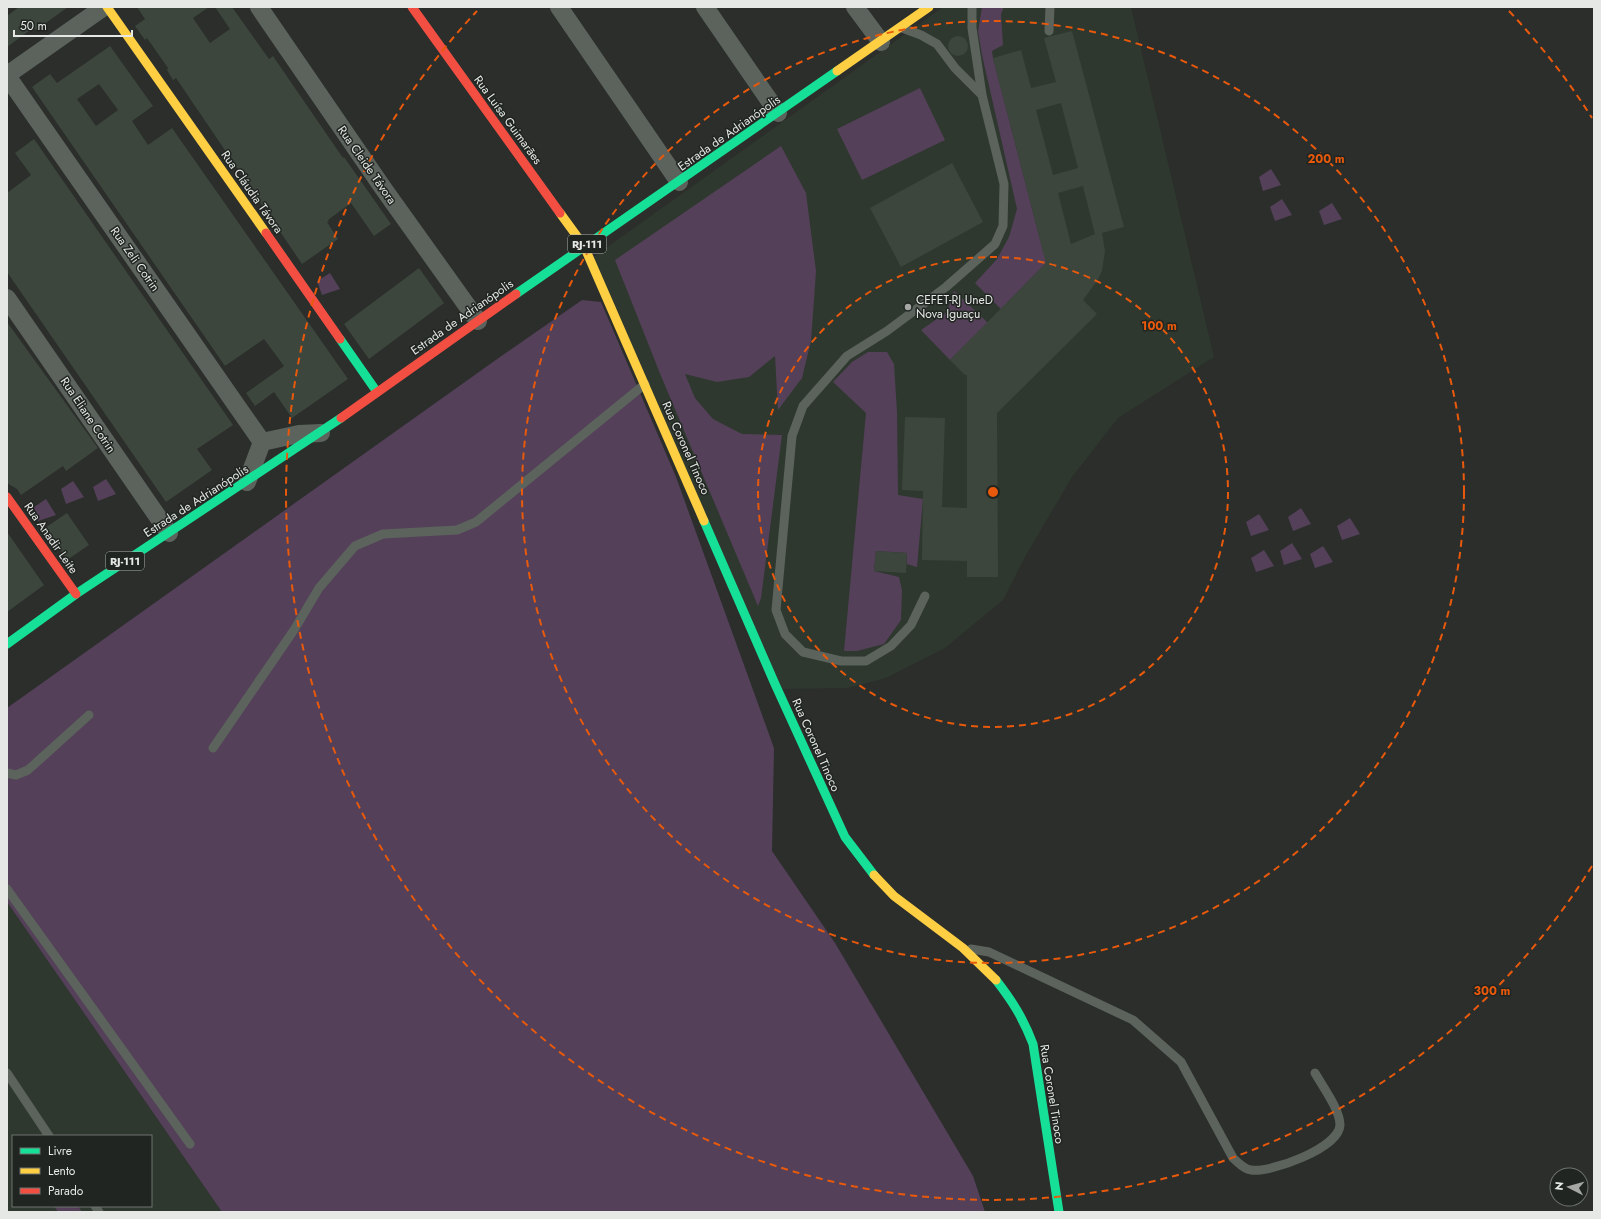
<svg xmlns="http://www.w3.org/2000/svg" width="1601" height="1219" font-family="Jost,sans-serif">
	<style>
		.built { fill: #2e382e; fill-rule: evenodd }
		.green { fill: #544059 }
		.building { fill: #3c463d; fill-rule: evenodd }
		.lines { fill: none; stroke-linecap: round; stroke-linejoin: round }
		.lane { stroke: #5b635c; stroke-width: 9 }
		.street { stroke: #5b635c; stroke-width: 18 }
		.fast { stroke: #16e098; stroke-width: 9 }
		.slow { stroke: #ffcf43; stroke-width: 9 }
		.jam { stroke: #f24e42; stroke-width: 9 }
		.ring { fill: none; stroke: #e8590c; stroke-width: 2; stroke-dasharray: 7 5 }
		.poi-dot { fill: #a4a7a4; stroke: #202521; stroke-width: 1.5 }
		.labels { text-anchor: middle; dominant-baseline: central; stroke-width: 3; stroke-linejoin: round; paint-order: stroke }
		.shield { fill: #202521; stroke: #aaaeaa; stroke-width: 1 }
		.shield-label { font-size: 11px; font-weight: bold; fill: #e5e8e5 }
		.street-label { font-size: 12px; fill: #e5e8e5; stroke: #202521 }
		.poi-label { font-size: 12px; fill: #e5e8e5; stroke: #202521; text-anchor: start }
		.centre { fill: #e8590c; stroke: #202521; stroke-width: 2 }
		.ring-label { font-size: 12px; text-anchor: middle; font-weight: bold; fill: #e8590c; stroke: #202521; stroke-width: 3; stroke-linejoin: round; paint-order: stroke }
	</style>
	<rect width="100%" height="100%" fill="#2b2e2b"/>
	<g class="built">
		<polygon points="943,7 1131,7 1214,357 1118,418 1072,477 1025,557 1003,600 945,648 886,678 848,688 772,689 592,258"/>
		<path d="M7,902l215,310h-215zM13,1136h138v70h-138z"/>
	</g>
	<g class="green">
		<polygon points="982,7 1004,7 1001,14 1003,45 992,51 993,58 1043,251 1048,261 1001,309 975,283 997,259 1009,237 1017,209 982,55 978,31"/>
		<polygon points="920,88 945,140 862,180 837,129"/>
		<polygon points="781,146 806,193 816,271 811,341 802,378 778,410 775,356 749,377 717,382 685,374 695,398 713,419 742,434 782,435 761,598 758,606 661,376 615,260"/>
		<polygon points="1271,169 1281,185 1263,191 1259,177"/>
		<polygon points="1282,199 1292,215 1275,221 1270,207"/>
		<polygon points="1332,203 1342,219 1324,225 1319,211"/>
		<polygon points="330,273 340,289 322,295 317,281"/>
		<polygon points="954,291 988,323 950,360 921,330 947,312"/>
		<polygon points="582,300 601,302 676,477 774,748 772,851 835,943 973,1176 985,1212 222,1212 7,902 7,708 500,357"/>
		<polygon points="868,352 887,352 894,364 897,412 898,495 923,499 917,567 907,564 907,553 876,551 874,571 899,577 902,590 901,620 884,644 857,651 844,651 866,413 833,382 852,362"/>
		<polygon points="106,479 116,494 98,501 93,487"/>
		<polygon points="73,481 84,497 66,504 61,489"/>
		<polygon points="46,499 56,515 38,521 34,507"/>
		<polygon points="1301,508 1311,524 1293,531 1288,517"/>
		<polygon points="1259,514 1269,530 1251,536 1246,522"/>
		<polygon points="1350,518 1360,534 1342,540 1337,526"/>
		<polygon points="1292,543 1302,559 1284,565 1280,551"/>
		<polygon points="1323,546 1333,562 1315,568 1310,554"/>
		<polygon points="1264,550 1274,566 1256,572 1251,558"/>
		<polygon points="54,1206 78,1206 82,1212 58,1212"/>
	</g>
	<g class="building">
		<polygon points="19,7 68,7 36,30 33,28 7,47 7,16"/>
		<polygon points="137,7 209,7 193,18 210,43 230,29 215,7 232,7 269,59 273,56 343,158 344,157 391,224 374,236 351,203 328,220 329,221 327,222 338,239 302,264 176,78 173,80 167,70 168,68 147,38 145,40 135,26 145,19"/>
		<path d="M1072,31l52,196 -22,6 3,18 -3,20 -5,10 -14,19 14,14 -100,99 1,164h-31v-16l-45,-1 1,-69 -21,-1 3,-73 40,1 -3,89 25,1v-133h-2l-15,-15 96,-97 -53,-205 28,-8 10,38 25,-6 -12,-44zM1061,103l17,65 -25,7 -17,-65zM1083,186l12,48 -24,10 -13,-51z"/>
		<circle cx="958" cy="46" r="10"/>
		<path d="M110,46l43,60 -21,15 16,24 24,-17 176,251 -56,39 -18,-26 -19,14 -9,-13 38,-27 -20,-27 -39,27 -193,-279 18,-13 7,9zM99,84l19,26 -22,16 -19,-27z"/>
		<polygon points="34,139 233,425 197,449 212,470 166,502 7,272 7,193 31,175 15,153"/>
		<polygon points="952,163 983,222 901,267 870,208"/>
		<polygon points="419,268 444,303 369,359 344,324"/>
		<polygon points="7,322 98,448 66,471 63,466 21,495 17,489 7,483"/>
		<polygon points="67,513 89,545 67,560 45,528"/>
		<polygon points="7,532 44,585 7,612"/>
		<polygon points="876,551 907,553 906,573 874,571"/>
	</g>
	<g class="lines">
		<g class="lane">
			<polyline points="902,28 921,35 937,44 955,68 982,95"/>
			<polyline points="1049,31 1050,7"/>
			<polyline points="925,596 911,625 891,646 866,661 841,661 803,652 785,634 776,610 792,436 803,406 847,356 887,331 946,287 995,244 1003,226 1004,184 982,95 972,28 972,7"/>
			<polyline points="213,748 294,630 319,588 355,546 383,534 457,530 476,522 645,384"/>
			<polyline points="7,773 16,775 28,770 89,715"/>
			<polyline points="7,889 190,1144"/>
			<path d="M971,949l18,3 144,68 48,42 52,96c5,4 10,11 18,12 20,3 88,-22 89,-45 0,-15 -17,-38 -25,-52"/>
			<polyline points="7,1073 49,1136"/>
			<polyline points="95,1206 99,1212"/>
		</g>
		<g class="street">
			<polyline points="259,7 383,188 478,321"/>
			<polyline points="559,7 679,182"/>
			<polyline points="705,7 778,113"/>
			<polyline points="855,7 881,42"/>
			<polyline points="7,75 104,7"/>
			<polyline points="7,76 262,442"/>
			<polyline points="7,298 169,533"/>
			<polyline points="247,482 262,442 299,434 321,433"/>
		</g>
		<g class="fast">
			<polyline points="516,294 837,71"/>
			<polyline points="340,339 377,392"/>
			<polyline points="704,521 775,684 845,837 874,875"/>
			<polyline points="7,644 76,594 341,418"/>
			<path d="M996,980c17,22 27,38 37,64l26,168"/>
		</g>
		<g class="slow">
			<polyline points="107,7 266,233"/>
			<polyline points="837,71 929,7"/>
			<polyline points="560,213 584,246 704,521"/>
			<polyline points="874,875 894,896 963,948 996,980"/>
		</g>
		<g class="jam">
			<polyline points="412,7 560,213"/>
			<polyline points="266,233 340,339"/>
			<polyline points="341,418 516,294"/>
			<polyline points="7,497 76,594"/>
		</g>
	</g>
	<g class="ring">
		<circle cx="993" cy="492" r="235"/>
		<circle cx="993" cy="492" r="471"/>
		<path d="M1592 866A706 706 0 1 1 477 11M1509 11A706 706 0 0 1 1592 118"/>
	</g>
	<circle class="poi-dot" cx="908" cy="307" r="4"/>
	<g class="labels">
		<g class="shield">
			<rect x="568" y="235" width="38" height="18" rx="3"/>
			<rect x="106" y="552" width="38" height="18" rx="3"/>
		</g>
		<g class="shield-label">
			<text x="587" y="244">RJ-111</text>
			<text x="125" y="561">RJ-111</text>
		</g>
		<g class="street-label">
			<text transform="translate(508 120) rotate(54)">Rua Luísa Guimarães</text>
			<text transform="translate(729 133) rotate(-35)">Estrada de Adrianópolis</text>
			<text transform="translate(367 165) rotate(55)">Rua Cleide Távora</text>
			<text transform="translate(252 192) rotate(55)">Rua Cláudia Távora</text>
			<text transform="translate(135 259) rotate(55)">Rua Zeli Cotrin</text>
			<text transform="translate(462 317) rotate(-35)">Estrada de Adrianópolis</text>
			<text transform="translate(88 415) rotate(56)">Rua Eliane Cotrin</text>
			<text transform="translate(686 448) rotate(66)">Rua Coronel Tinoco</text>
			<text transform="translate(196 501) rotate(-33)">Estrada de Adrianópolis</text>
			<text transform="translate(51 538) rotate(55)">Rua Anadir Leite</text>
			<text transform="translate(816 745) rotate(66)">Rua Coronel Tinoco</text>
			<text transform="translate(1052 1094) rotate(81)">Rua Coronel Tinoco</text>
		</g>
		<g class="poi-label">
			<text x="916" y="300">CEFET-RJ UneD<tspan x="916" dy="14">Nova Iguaçu</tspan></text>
		</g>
	</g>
	<circle cx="993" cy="492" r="6" class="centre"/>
	<g class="ring-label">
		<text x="1326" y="163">200 m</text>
		<text x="1159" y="330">100 m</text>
		<text x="1492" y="995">300 m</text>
	</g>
	<rect width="1601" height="1219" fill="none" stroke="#e5e8e5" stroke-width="16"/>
	<rect x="12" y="1135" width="140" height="72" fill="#202521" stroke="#6f736f"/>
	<rect x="20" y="1148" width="20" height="6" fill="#16e098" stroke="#6f736f"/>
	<text x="48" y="1155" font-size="12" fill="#e5e8e5">Livre</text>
	<rect x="20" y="1168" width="20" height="6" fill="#ffcf43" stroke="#6f736f"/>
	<text x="48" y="1175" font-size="12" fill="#e5e8e5">Lento</text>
	<rect x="20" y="1188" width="20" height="6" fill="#f24e42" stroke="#6f736f"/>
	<text x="48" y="1195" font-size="12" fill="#e5e8e5">Parado</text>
	<g transform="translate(1569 1187) rotate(276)"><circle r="19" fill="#202521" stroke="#6f736f"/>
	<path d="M0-3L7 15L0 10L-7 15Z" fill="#a4a7a4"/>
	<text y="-6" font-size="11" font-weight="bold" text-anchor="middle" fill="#e5e8e5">N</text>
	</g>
	<path d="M14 30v6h118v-6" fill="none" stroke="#e5e8e5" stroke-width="2"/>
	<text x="20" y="30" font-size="12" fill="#e5e8e5" stroke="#202521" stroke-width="3" paint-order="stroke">50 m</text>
</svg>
